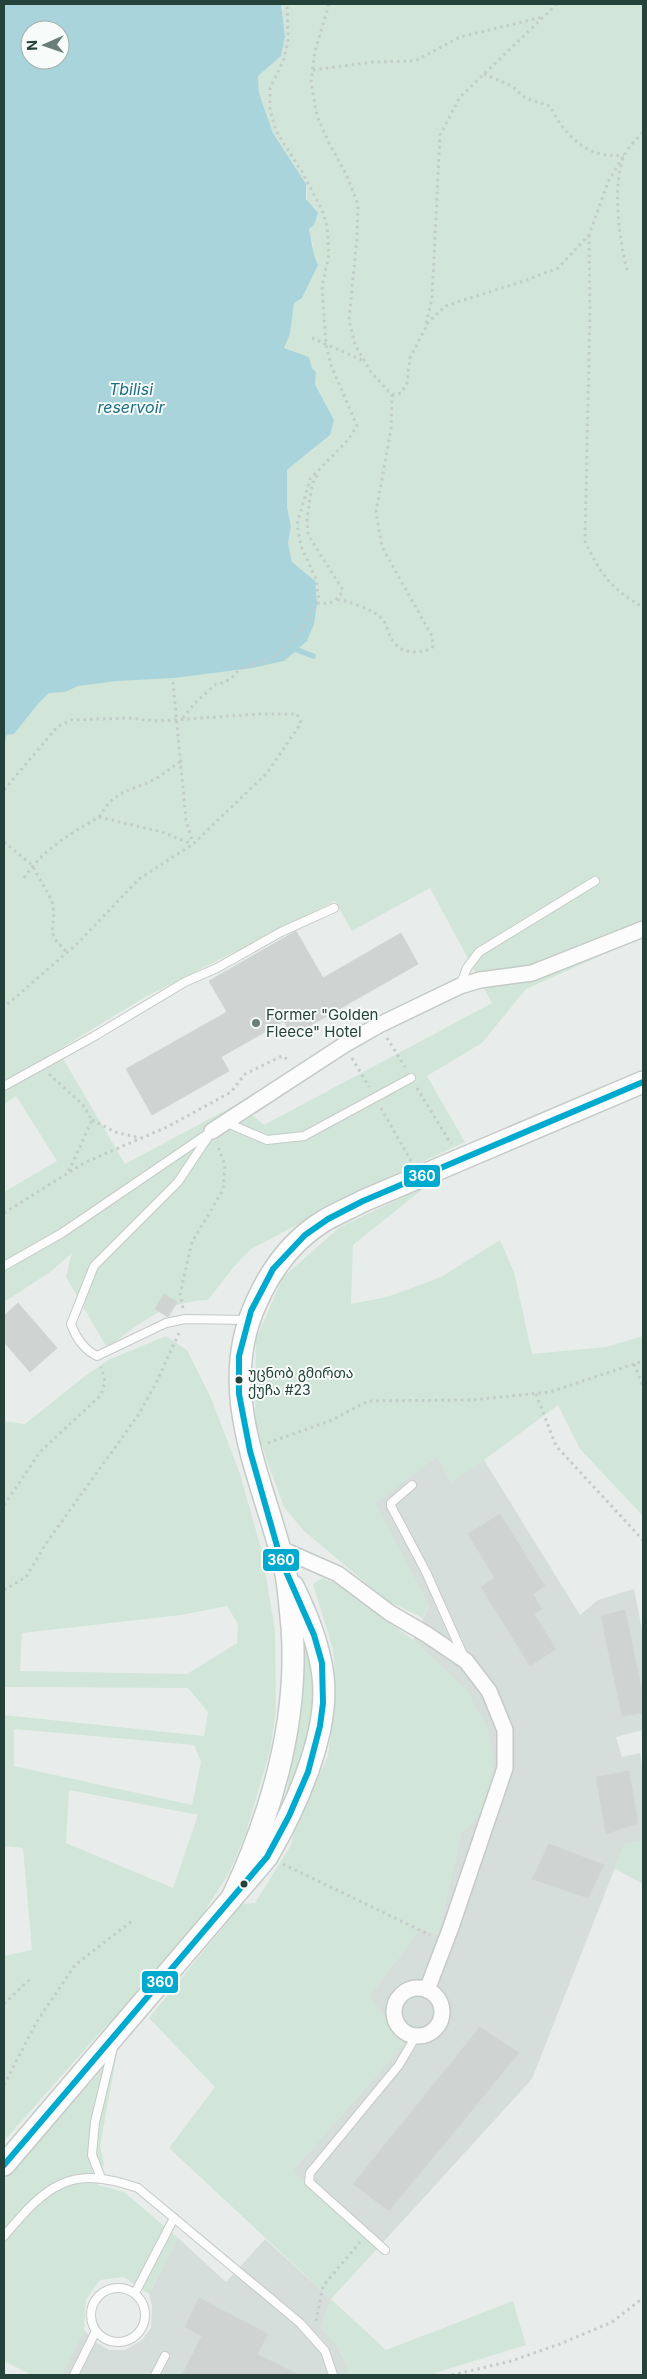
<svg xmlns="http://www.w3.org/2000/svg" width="647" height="2379" font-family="Inter,'Noto Sans Georgian',sans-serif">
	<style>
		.built { fill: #d6dedb }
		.green { fill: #d1e6d8; fill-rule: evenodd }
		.water { fill: #a9d4db; fill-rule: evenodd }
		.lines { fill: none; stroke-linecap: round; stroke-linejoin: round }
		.stream { stroke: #a9d4db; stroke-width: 5.5 }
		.building { fill: #cfd4d2; stroke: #d1d6d4 }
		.service-casing { stroke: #c5cac8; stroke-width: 10 }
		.minor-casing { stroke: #c5cac8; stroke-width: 18 }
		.secondary-casing { stroke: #c3cbc8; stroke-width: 24 }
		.path { stroke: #c3ccca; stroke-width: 3; stroke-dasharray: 2.5 4; stroke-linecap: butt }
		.service { stroke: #fcfcfc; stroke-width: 8 }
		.minor { stroke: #fcfcfc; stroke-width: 15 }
		.secondary { stroke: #fcfcfc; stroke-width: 21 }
		.bus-1-casing { stroke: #f7fbf9; stroke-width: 10 }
		.bus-1 { stroke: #00a9ce; stroke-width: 6 }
		.poi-dot { fill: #697e78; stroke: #f7fbf9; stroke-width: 2 }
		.bus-dot { fill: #24423a; stroke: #f7fbf9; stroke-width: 2 }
		.labels { text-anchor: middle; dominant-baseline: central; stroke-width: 4; stroke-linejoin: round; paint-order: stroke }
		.bus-label { font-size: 14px; fill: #24423a; stroke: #f7fbf9; text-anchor: start }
		.poi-label { font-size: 15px; fill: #24423a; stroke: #f7fbf9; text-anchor: start }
		.water-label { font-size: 16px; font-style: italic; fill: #1c6f80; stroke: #f7fbf9 }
		.line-badge { stroke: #f7fbf9; stroke-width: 2 }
		.badge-label { font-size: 14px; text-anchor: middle; font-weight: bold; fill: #fff }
	</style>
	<rect width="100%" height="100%" fill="#e8edeb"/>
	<g class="built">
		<polygon points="437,1456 451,1482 484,1460 580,1615 598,1600 634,1589 643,1635 643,1730 616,1737 622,1757 640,1753 643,1774 643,1840 624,1845 532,2079 377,2249 292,2171 404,2044 369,1996 421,1928 438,1935 461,1833 485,1809 467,1691 413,1640 429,1606 374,1503"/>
		<polygon points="178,2238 226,2282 265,2239 331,2299 321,2328 336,2344 348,2366 349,2375 61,2375 84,2330 97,2343 109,2350 125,2350 142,2340 151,2328 152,2306 149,2294"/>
	</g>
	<g class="green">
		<path d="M281,4h362v933l-117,52 -44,54 -55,33 38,66 -93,43 -121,64 -15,15 -28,36c-45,2 -66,22 -101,48l-41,-71 6,-24 -23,20 -45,29v-110l53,-31 -41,-65 -12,8v-358l3,-11 7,-1 24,-30 11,-11 16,-1 227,-130 -4,-19 3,-17 -4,-19v-37l28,-22 19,-28 -19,-37 1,-11 -4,-4 -3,-11 -25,-9 6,-14 4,-31 19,-57 -4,-17 -3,-45 -33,-51 -14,-40 -1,-17 23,-20 4,-20zM430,888l62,115 -228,122 -25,-22 -114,61 -67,-114 87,-53 190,-96 17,30z"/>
		<polygon points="428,1185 353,1245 351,1304 387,1297 441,1277 500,1240 514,1272 532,1354 606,1347 643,1336 643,1516 580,1449 558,1405 484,1460 451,1483 437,1456 375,1503 429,1606 423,1618 386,1600 303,1530 284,1507 255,1427 256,1339 283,1277 340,1227"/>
		<path d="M166,1336l21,14 24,48 29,76 22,78 13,79 1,79 -6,41 -25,85 -16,37 -39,61 -30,36 -66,69 -90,102v-185l28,-6 -9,-102 -19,-2v-131l200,21 4,-24 -20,-24 -184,-1v-266l21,3 60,-48 25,-17zM227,1606l11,18 -1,19 -50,31 -167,-3 2,-38 159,-18zM14,1729l180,16 7,17 -9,43 -178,-39zM69,1790l129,25 -25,73 -107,-45z"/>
		<path d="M322,1578l16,6 75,56 54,51 20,36 7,31 -3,29 -6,22 -24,24 -23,103 -17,-8 -52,68 35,48 -112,127 85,78 -46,50 55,51 127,-49 13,44 -88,27 -6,3h-83c-2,-19 -15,-33 -28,-47l10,-29 -162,-151 46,-61 -66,-69 93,-114 13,-1 36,-58 3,-14 34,-75 8,-67 -3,-40 -20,-65z"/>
		<path d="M299,1616c6,19 13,37 17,56 6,33 -18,104 -32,134l11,-63z"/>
		<polygon points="643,1840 643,1884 614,1868 624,1845"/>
		<polygon points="117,2053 100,2146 104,2164 98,2185 124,2192 178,2238 149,2294 124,2277 100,2280 86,2299 84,2330 61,2375 32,2375 4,2361 4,2180"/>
	</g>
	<path class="water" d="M4,4h277l4,32 -4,20 -23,20 1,17 14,40 33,51v15l12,14 -4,12 -5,4c3,13 3,24 9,36l-16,33 -8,5 -4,31 -6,14 25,9 3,11 4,4 -1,12 19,36 -4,15 -43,35v37l4,19 -3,17 4,19 23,19 2,22 -3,21 -7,17 -23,20 -32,7 -78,10 -57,3 -39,5 -13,6 -16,1 -11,11 -24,30 -7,1 -3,11zM30,30h30v30h-30z"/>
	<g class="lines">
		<polyline class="stream" points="292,648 313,656"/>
	</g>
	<g class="building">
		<polygon points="296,931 323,978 401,933 418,964 292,1036 284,1021 221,1057 229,1071 152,1115 126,1069 227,1012 209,981"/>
		<polygon points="164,1294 177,1302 168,1317 155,1309"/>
		<polygon points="18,1303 57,1348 30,1372 4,1342 4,1316"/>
		<polygon points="500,1514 545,1586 533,1594 542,1609 534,1614 556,1649 530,1666 481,1587 495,1578 468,1534"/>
		<polygon points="625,1610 643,1697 643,1713 622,1716 601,1616"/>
		<polygon points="629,1771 638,1823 606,1834 596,1777"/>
		<polygon points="549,1844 604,1865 588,1898 532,1879"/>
		<polygon points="480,2027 519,2053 389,2211 353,2184"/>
		<polygon points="199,2298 268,2334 257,2354 299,2375 182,2375 202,2336 185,2327"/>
	</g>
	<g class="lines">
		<g class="service-casing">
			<g id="service">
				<polyline points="460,986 467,968 479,952 595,881"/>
				<polyline points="4,1086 93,1037 185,982 217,968 281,932 334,908"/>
				<polyline points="225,1122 267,1140 304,1136 411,1078"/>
				<path d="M212,1131l-34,51 -84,84 -23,58c5,14 12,25 26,32l69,-33 19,-4 63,1"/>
				<polyline points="4,1266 62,1233 209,1133"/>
				<polyline points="412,1485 391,1503 391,1506 426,1572 464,1657"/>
				<polyline points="101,2178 92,2155 95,2122 113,2047"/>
				<path d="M4,2236c43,-51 66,-72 134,-48l162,135 25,28 8,24"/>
				<polyline points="385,2250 309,2182 310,2173 399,2065 416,2036"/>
				<circle cx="118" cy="2315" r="27"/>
				<polyline points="135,2293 174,2218"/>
				<polyline points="74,2375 96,2331"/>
				<polyline points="155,2375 165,2356"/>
			</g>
		</g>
		<g class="minor-casing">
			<g id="minor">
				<polyline points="212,1131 344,1045 379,1025 460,986 480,980 532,973 643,929"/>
				<polyline points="279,1548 338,1574 390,1613 426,1634 466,1661 489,1691 505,1730 505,1768 451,1927 427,1990"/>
				<circle cx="418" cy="2012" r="24"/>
			</g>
		</g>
		<g class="secondary-casing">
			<g id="secondary">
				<path d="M232,1898c40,-85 67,-177 60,-271 -2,-19 -3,-39 -7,-58 -21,-89 -71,-177 -28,-268 14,-31 35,-60 65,-79 13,-8 28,-14 41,-21l280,-119"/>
				<path d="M4,2165l263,-308c28,-48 63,-124 56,-181 -4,-32 -16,-61 -30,-90"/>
			</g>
		</g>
		<g class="path">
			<path d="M329,4l-14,47 -4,30 6,35 12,27 17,31 12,30 -1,34 -8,82 6,25 16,27 21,23 -1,34 -15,83 6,35 50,89 1,10 -2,3c-14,4 -28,6 -38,-8 -6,-8 -5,-18 -13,-24 -7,-7 -33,-17 -42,-17"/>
			<polyline points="313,70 373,62 415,61 460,37 543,17"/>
			<path d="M484,74l28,12 13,12 25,8c15,30 38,54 74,49"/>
			<path d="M589,235l1,75 -5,231c15,33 27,49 58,66"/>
			<path d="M627,270c-8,-30 -15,-85 -3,-114 4,-9 13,-17 19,-24"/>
			<polyline points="427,324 445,306 524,281 558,268 589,235 608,182 624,155"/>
			<polyline points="312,338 364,361"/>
			<polyline points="392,395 401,393 407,383 410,358 425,329 432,298 440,135 460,97 557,4"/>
			<path d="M317,603c13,2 20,-1 26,-13l-35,-55 -1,-16 5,-34 6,-12"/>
			<polyline points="173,682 184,799 186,820 193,843"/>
			<polyline points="183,718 194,704 216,684 223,683 232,678 239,669 270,659 287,646 294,639 312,611 319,599 316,579 301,546 297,524 310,479 348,440 357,426 331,365 326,344 322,286 329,255 327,226 322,210 302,172 276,131 270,110 270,89 284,59 288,40 287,4"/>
			<polyline points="4,790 57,727 71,720 128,718 158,721 259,714 297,714 301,723 267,773 193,844 139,879 77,944 4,1007"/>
			<path d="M99,817c17,-29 30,-24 56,-38 9,-5 17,-12 26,-18"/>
			<polyline points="4,842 32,865 52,901 54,913 52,932 55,939 67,953"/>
			<path d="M24,878c18,-28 46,-44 75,-61l63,15 30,12"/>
			<polyline points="387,1038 405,1067"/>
			<polyline points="352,1058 369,1087"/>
			<polyline points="49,1074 83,1105 92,1120 68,1173"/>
			<polyline points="417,1088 451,1144"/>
			<polyline points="381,1108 411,1161"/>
			<polyline points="92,1120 115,1132 140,1138"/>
			<polyline points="4,1213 84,1163 169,1126 231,1092 245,1074 282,1056 290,1061"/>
			<polyline points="183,1308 180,1294 192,1242 223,1190 225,1165 217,1144"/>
			<polyline points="634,1364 643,1386"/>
			<polyline points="536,1394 556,1446 643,1540"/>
			<polyline points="268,1443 332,1420 368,1401 471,1400 550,1392 643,1361"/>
			<polyline points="4,1505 40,1452 101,1395 105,1381 101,1367"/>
			<polyline points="4,1590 26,1577 47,1542 139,1414 156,1383 179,1333"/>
			<polyline points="283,1864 430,1935"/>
			<polyline points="4,2004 30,1979"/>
			<polyline points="4,2085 36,2023 75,1965 132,1921"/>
			<polyline points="316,2321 323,2286 360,2242"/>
			<polyline points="452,2375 511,2361 560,2344 612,2322 643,2298"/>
		</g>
		<use href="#service" class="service"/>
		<use href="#minor" class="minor"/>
		<use href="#secondary" class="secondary"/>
		<g class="bus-1-casing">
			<polyline id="bus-1" points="4,2165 267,1857 289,1816 308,1772 320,1726 323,1703 322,1663 314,1635 281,1560 250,1451 239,1394 239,1356 251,1311 273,1269 305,1235 328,1219 363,1201 643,1082"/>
		</g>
		<use href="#bus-1" class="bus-1"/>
	</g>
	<circle class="poi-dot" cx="256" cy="1023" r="5"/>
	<g class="bus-dot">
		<circle cx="239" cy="1380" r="4.5"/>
		<circle cx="244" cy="1884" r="4.5"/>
	</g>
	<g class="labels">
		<g class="bus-label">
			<text x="248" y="1372">უცნობ გმირთა<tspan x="248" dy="17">ქუჩა #23</tspan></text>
		</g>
		<g class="poi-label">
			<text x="266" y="1014">Former "Golden<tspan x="266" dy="17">Fleece" Hotel</tspan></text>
		</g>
		<g class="water-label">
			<text x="131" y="389">Tbilisi<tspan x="131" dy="18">reservoir</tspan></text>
		</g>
	</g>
	<g class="line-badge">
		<rect x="403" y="1164" width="38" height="24" rx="5" fill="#00a9ce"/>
		<rect x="262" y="1548" width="38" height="24" rx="5" fill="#00a9ce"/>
		<rect x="141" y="1970" width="38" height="24" rx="5" fill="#00a9ce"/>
	</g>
	<g class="badge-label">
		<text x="422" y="1181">360</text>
		<text x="281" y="1565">360</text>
		<text x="160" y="1987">360</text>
	</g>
	<rect width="647" height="2379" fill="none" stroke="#24423a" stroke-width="10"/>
	<g transform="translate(45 45) rotate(268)"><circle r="24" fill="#f7fbf9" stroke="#a3b1ad"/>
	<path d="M0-4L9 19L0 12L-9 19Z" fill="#697e78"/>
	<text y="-8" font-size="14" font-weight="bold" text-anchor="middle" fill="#24423a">N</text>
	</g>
</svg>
